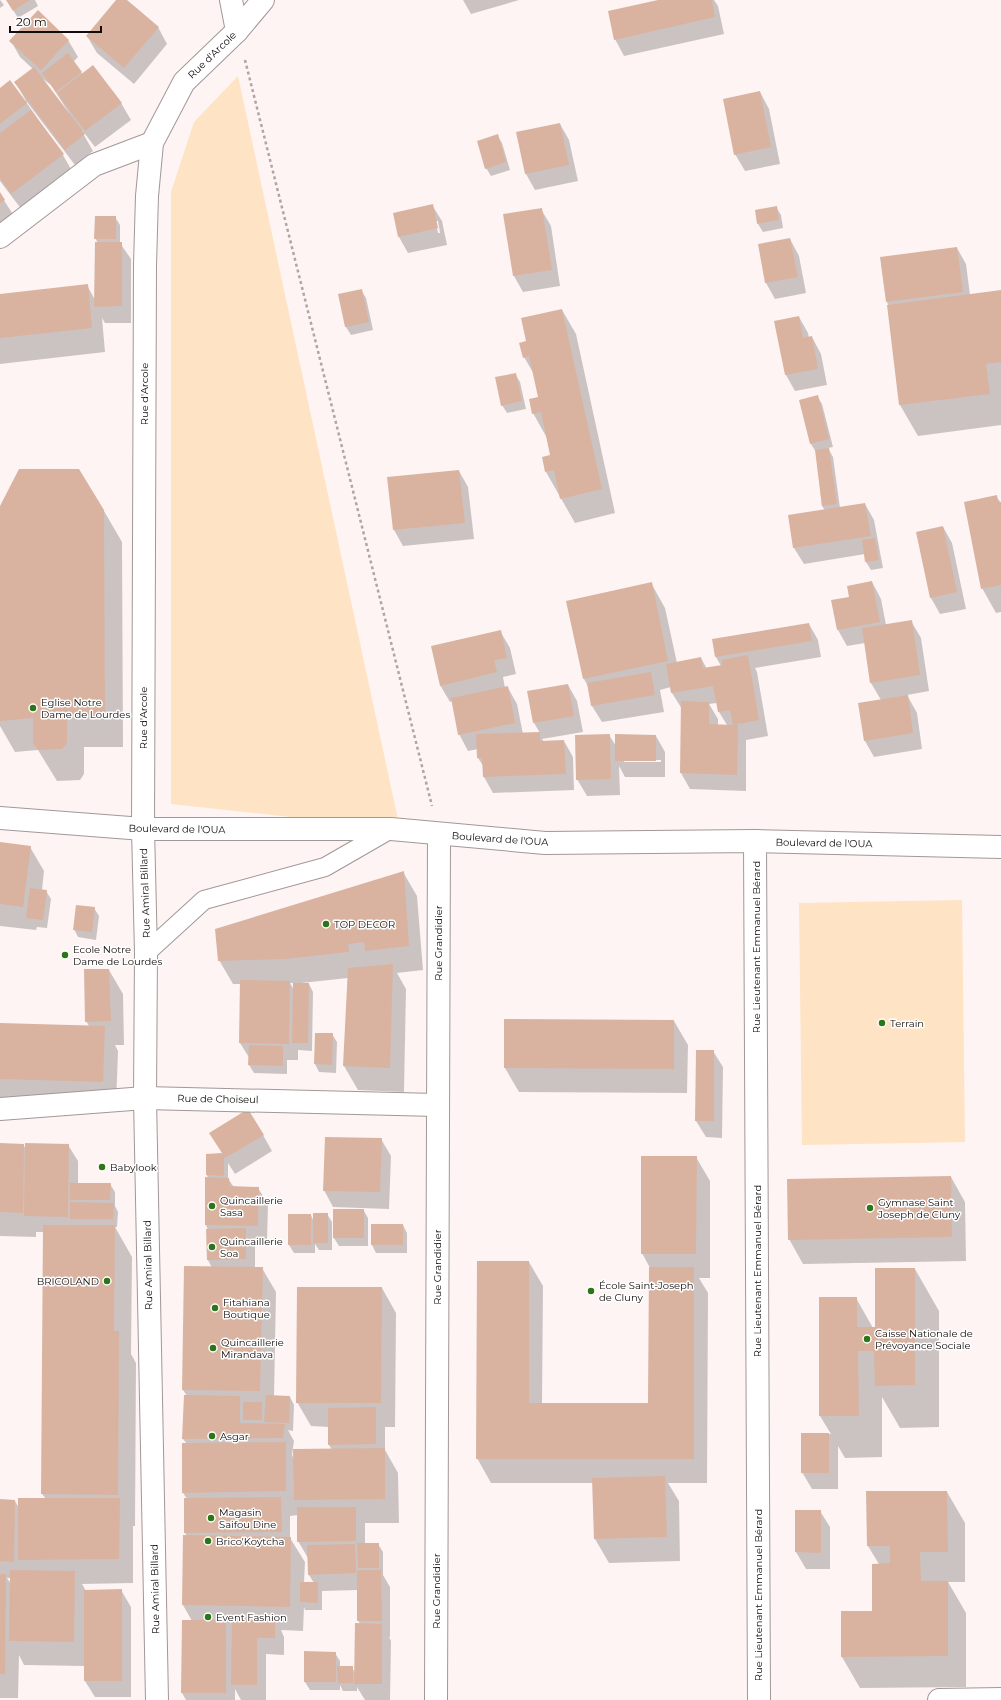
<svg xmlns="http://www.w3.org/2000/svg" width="1001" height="1700" font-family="Montserrat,sans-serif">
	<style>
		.green { fill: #fee3c4 }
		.shadow { fill: #0003; fill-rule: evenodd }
		.building { fill: #d9b3a0 }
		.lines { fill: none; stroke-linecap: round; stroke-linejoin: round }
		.service-casing { stroke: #a19897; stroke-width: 20 }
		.minor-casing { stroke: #a19897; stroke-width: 24 }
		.tertiary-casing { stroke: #a19897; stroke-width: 24 }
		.secondary-casing { stroke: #a19897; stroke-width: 24 }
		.path { stroke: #aea6a5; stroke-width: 2.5; stroke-dasharray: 3 3; stroke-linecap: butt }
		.service { stroke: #fff; stroke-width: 18 }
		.minor { stroke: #fff; stroke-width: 22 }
		.tertiary { stroke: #fff; stroke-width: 22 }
		.secondary { stroke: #fff; stroke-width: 22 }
		.poi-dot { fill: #2d7519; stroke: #fff; stroke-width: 1.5 }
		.labels { text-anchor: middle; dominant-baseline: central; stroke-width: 3; stroke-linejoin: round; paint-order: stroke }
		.street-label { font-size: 10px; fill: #0f0c0b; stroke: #fff }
		.poi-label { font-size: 10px; fill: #0f0c0b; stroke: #fff; text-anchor: start }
	</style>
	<rect width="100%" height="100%" fill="#fef4f3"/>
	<g class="green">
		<polygon points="238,76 400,829 171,804 171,192 194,122"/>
		<polygon points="962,900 965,1142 802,1145 799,903"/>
	</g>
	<g class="shadow">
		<polygon points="0,0 4,5 0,8"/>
		<polygon points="7,0 35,0 38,6 18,18"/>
		<polygon points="117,0 125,0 158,27 167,44 134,84 97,53 87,36"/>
		<polygon points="463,0 519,0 471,14"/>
		<polygon points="662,0 714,0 718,6 724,34 624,56 615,39"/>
		<path d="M68,40l10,17 -5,5 10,13 38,28 10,17 -36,27 -13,-17h-1l12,21 -18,14 -48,-63h-1l37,53 9,16 -50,39 -22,-29v-92l25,12h1l-10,-18 17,-14 -13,-12 -9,-16zM43,79l8,6 18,28 -1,1z"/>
		<polygon points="760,92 769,109 780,164 745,171 735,154"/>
		<polygon points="560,124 569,140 578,181 535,190 526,174 517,133"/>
		<polygon points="497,135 502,143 510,170 491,176 486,168"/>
		<polygon points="0,194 14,216 0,226"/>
		<path d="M432,205l10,16 5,24 -39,8 -9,-16 -5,-23zM436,221h2l2,12h-2z"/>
		<polygon points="776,207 781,215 783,228 763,232 758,224"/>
		<polygon points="541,209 551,226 560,286 523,292 514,276"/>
		<polygon points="115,217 120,225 120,243 131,259 131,323 105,323 102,318 105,352 0,364 0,295 87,285 95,300 98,243 95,238"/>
		<polygon points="790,239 799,256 806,293 775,299 766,283 759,245"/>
		<polygon points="957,248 966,264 970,295 1001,291 1001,425 918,436 900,405 889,306 887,302"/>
		<polygon points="361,290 366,298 373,330 351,335 346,327 340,295"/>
		<polygon points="562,310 576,334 615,513 575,523 546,472 552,456 547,438 533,413 539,398 535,376 524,357"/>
		<polygon points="799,317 808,333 809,338 812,337 821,354 827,385 795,391 786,375"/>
		<polygon points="515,374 520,382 526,409 507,413 502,405"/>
		<polygon points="817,396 822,404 833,447 828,448 833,457 840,508 865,504 874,520 883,568 871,570 866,562 865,554 804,564 794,548 789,516 825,510 822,506 816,452 811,444 800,401"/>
		<polygon points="459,471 468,487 474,539 403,546 394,530 388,478"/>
		<polygon points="996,496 1001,503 1001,612 996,613 982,588"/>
		<polygon points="0,509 104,511 122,542 123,747 84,747 84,774 80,780 57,781 38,750 15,752 0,726"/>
		<polygon points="943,527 952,543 966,609 940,614 931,598 917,532"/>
		<polygon points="872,582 881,599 886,625 911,621 921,638 929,691 907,695 917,713 922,749 874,757 865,741 881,700 871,683 865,643 847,646 838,630 850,598"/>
		<path d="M651,583l14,25 12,55 24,-5 6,11 14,-3 -5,-9 -3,-17 96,-16 9,16 3,17 -66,11 2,4 11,64 -22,4v51l-56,-2 -9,-16 1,-64 -10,-16 -1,-6 -11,3 4,22 -62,10 -10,-16 -3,-18 -5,-9zM717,703l2,9 8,13h-9v-6l-9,-15z"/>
		<polygon points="500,631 510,648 516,674 503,677 505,688 508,688 517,704 523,734 540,733 534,723 568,685 577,701 583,732 542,739 544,742 564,741 573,757 574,790 493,793 484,777 484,767 478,758 478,749 468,751 459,734 452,701 450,702 440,685"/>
		<path d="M609,735l7,11 40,-10 9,16v25h-40l-6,-11 1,29 -33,1 -10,-17zM624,760h37v2h-37z"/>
		<polygon points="0,843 30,847 44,871 42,890 46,891 51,899 47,928 37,927 36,930 0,926"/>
		<path d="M403,872l14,24 6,74 -26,3 9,16 -2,103 -46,-2 -14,-24 4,-88 -47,5v1h8l4,8 -1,59 -14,-1v10h-11v14l-33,-1 -5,-8 1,-6 -10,-16 1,-59h-8l-14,-24zM290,983h4v7z"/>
		<polygon points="94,908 99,916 96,940 78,937 74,929"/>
		<polygon points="109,970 123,994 124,1045 115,1045 118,1051 116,1106 0,1103 0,1024 89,1026 86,1021"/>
		<polygon points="505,1020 674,1021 688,1045 687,1093 519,1092 505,1068"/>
		<polygon points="316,1034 332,1034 337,1042 336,1073 319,1072 315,1064"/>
		<polygon points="713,1051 723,1067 722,1138 706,1137 696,1121"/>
		<path d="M263,1135l9,16 -37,23 -7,-11v16l6,8 24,1 10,16 -1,38h-14l2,3v23h7l14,24 -2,105h16l4,8 -1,26 -5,-1 6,11 -2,14 2,4 38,-9 -3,-5v-18l-18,-1 -14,-24 85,-114 14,25 -1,114h-10v23l13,23 1,50h-34v21h13l5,8v23l7,12v50h-1l2,4 -1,59h-25l-8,-13v4h-14l-3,-6v5h-30l-5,-8 30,-29 5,8v6h12l3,6 5,-49 -2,-4v-30l-36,1v19h-17l-1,-3 -1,24 -22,-1 3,7v18l-18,-1v46h-25l-6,-11v11h-49l-4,-7 1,-72h9l-9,-16 4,-69 -2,-3v-34h2l-4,-6 4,-49 -4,-5 4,-43 -4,-6 2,-123 27,1 -4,-8v-30l-2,-5v-47h2l-1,-3v-20l16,-1zM298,1515v26l10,17 1,17 5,8h-10l1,-21 -15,-24v-22z"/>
		<polygon points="381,1139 391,1156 389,1209 333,1207 324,1190"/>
		<path d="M0,1144l23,1 3,4 42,-4 10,16v23h32l5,8v14l3,6 -1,15h-2l17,30 -1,97 5,9 -1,163h-2v57l-51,1 4,7 35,-1 10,17v90h-36l-10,-16v-15l-61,-1 -5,-10 -1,43h-18v-198l15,1 4,7 27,-9 -4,-5 2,-262h-8v5l-36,-1zM7,1578h4v6z"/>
		<polygon points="696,1157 710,1181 710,1278 699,1278 708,1293 707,1483 668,1483 679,1501 680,1561 609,1563 595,1539 593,1483 491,1483 477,1458 529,1262 543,1286 542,1404 649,1404 650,1268 642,1253"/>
		<polygon points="951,1177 965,1202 966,1261 803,1264 789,1239"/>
		<polygon points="363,1209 368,1218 368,1246 339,1246 334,1238"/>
		<polygon points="327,1214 332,1222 332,1250 319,1250 315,1244 315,1253 294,1253 289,1245 311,1215 314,1222"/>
		<polygon points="372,1225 403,1225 407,1233 407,1253 376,1253 372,1245"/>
		<polygon points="915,1269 939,1311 939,1427 900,1428 882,1397 882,1457 845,1458 838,1446 838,1489 812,1489 802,1472 802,1434 831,1434 820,1416 856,1298 873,1328 876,1328"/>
		<polygon points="947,1492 965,1523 965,1582 948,1582 966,1613 966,1687 860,1688 842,1657 873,1612 879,1564 868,1546"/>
		<polygon points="796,1511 820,1511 830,1527 830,1569 806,1569 796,1552"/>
	</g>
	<g class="building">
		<polygon points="6,0 30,0 13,11"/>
		<polygon points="116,0 127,0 159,27 124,68 86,36"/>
		<polygon points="658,0 712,0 715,17 614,40 608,11"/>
		<polygon points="38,10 69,40 41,70 9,41"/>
		<polygon points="68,53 82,72 56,92 42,73"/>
		<polygon points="93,65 122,103 85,131 57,93"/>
		<polygon points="34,67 85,134 65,150 14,82"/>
		<polygon points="10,80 27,103 0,124 0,88"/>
		<polygon points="760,91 771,147 734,155 723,99"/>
		<polygon points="31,110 64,154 11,194 0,178 0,133"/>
		<polygon points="560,123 569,165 525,174 516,132"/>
		<polygon points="498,134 506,162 485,169 477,141"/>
		<polygon points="0,192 5,200 0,203"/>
		<polygon points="433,204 438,228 398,237 393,213"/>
		<polygon points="777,206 779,220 757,224 755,210"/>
		<polygon points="542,208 552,270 513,276 503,214"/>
		<polygon points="95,216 116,216 116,239 94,239"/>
		<polygon points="790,238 798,277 765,283 758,244"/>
		<polygon points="95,242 122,242 122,306 94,307"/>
		<polygon points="957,247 963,292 886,302 880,257"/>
		<polygon points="88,284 92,328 0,338 0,294"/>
		<polygon points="362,289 369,322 345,327 338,294"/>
		<polygon points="1001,290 1001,362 986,364 990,394 899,405 887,305"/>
		<polygon points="562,309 602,489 560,499 554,470 545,472 542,457 550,455 541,412 532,414 529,399 538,397 529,356 523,358 519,343 526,341 521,318"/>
		<polygon points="799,316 803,338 812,336 818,369 785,375 774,321"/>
		<polygon points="516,373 522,401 501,406 495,377"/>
		<polygon points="818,395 829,439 810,444 799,400"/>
		<polygon points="829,448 837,504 822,506 815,450"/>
		<polygon points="19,469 79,469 104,510 105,716 67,716 67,743 62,749 38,750 33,743 33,718 0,721 0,506"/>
		<polygon points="459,470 465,523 393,530 387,477"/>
		<polygon points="997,495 998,502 1001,502 1001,585 981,589 964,502"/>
		<polygon points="865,503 871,536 793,548 788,515"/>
		<polygon points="943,526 957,592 930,598 916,532"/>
		<polygon points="875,538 879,560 865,562 862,540"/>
		<polygon points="872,581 880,622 837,630 831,600 849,597 847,586"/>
		<polygon points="652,582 668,661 583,679 566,601"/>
		<polygon points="912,620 920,675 870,683 862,628"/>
		<polygon points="809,623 812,641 715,657 712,639"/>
		<polygon points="501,630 507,658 494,660 497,672 440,686 431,646"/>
		<polygon points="748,655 759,720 733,725 738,725 737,775 680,773 681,701 709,702 709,724 733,725 730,710 718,712 713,686 671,693 666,664 701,657 703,668 722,665 722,660"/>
		<polygon points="651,672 655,695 591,706 587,683"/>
		<polygon points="568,684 574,716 533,723 527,691"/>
		<polygon points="508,686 515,723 458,735 451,698"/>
		<polygon points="908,695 913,733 864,741 858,703"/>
		<polygon points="540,732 540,741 564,740 566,774 483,777 482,758 477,758 476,734"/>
		<polygon points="610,734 611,779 576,780 575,735"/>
		<polygon points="615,734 656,735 656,761 615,761"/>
		<polygon points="0,842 31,846 23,907 0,904"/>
		<polygon points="404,871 409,946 365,951 364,942 348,944 349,952 285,959 218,961 215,929"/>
		<polygon points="30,888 47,890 43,920 26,918"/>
		<polygon points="76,905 95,907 92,932 73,930"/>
		<polygon points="393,964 390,1068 343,1066 348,968"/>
		<polygon points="84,969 109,969 111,1021 85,1022"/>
		<polygon points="240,980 290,981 289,1044 239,1043"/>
		<polygon points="293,983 309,983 308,1043 292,1043"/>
		<polygon points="504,1019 674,1020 674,1069 504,1068"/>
		<polygon points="0,1023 105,1026 103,1082 0,1079"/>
		<polygon points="315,1033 333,1033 332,1065 314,1064"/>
		<polygon points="249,1045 283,1046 283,1066 248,1065"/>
		<polygon points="696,1050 714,1050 714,1121 695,1121"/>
		<polygon points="248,1109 264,1135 225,1158 224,1157 224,1176 206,1175 206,1154 222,1153 209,1133"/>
		<polygon points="325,1137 382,1138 380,1192 323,1191"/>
		<polygon points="0,1143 24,1144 23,1213 0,1212"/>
		<polygon points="25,1143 69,1144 68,1217 24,1216"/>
		<polygon points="641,1156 697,1156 696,1254 641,1254"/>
		<polygon points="951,1176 952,1237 788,1240 787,1179"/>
		<polygon points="205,1177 229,1178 230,1186 259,1187 258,1226 205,1225"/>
		<polygon points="70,1183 111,1183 110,1200 70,1200"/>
		<polygon points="70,1202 114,1203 113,1219 70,1219"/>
		<rect x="333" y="1209" width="31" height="29"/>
		<rect x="313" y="1213" width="15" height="30"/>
		<rect x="288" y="1214" width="23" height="31"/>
		<rect x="371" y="1224" width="32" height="21"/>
		<polygon points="43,1225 115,1225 114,1331 119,1331 118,1495 41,1494"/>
		<polygon points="246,1228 246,1259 207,1260 206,1229"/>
		<polygon points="477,1261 529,1261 529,1403 648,1403 649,1267 694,1267 694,1459 476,1459"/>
		<polygon points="184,1266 263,1267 260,1391 182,1390"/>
		<polygon points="875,1268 915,1268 915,1385 875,1386 874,1351 858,1351 859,1416 819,1416 819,1297 857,1297 857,1327 875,1327"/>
		<polygon points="297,1287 382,1287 381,1403 296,1403"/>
		<polygon points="184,1395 240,1396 240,1423 285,1424 283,1438 182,1439"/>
		<polygon points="266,1395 290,1396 289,1423 264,1422"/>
		<rect x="243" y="1402" width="19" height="18"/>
		<polygon points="376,1407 376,1444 328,1445 328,1408"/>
		<rect x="801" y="1433" width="28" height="40"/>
		<polygon points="286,1442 286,1491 182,1493 182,1443"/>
		<polygon points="385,1448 385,1499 294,1500 293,1449"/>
		<polygon points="665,1476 667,1537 594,1539 592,1478"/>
		<polygon points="866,1491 947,1491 948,1552 920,1552 921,1581 948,1581 948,1656 841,1657 841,1611 872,1611 872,1564 890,1563 890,1546 867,1546"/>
		<polygon points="281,1497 282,1532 184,1533 184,1498"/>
		<polygon points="18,1498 120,1498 119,1559 18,1560"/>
		<polygon points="0,1499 15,1500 14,1562 0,1561"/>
		<polygon points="297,1507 356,1507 356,1541 297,1542"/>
		<polygon points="795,1510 821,1510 821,1553 795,1552"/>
		<polygon points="183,1535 291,1537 290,1607 182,1605"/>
		<polygon points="357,1543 379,1543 379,1568 358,1568"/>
		<polygon points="355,1544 356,1573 308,1575 307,1545"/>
		<polygon points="10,1570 75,1571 74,1642 9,1641"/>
		<polygon points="357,1570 381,1570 382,1621 357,1621"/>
		<polygon points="0,1574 6,1574 5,1674 0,1674"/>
		<polygon points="300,1582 318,1582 318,1603 300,1602"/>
		<polygon points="122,1589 122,1681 84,1681 84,1590"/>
		<polygon points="232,1619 275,1619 275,1638 257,1638 257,1685 231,1685"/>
		<polygon points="182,1620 226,1620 226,1693 181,1693"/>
		<polygon points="355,1623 382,1624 382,1684 354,1684"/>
		<polygon points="304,1651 336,1652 336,1682 304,1682"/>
		<polygon points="337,1666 353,1666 353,1683 338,1683"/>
	</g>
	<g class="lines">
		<g class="service-casing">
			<polyline id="service" points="146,953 204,900 325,867 391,829"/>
		</g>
		<g class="minor-casing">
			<g id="minor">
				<polyline points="231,0 237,31"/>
				<polyline points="0,237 94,165 152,143"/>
				<polyline points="0,1109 145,1098 437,1105"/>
				<polyline points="436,1700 439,834"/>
				<polyline points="939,1700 1001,1699"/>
			</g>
		</g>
		<g class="tertiary-casing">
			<g id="tertiary">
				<polyline points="755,841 759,1700"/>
				<polyline points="157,1700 145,1098 146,953 143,829 145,265 147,196 152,143 184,82 237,31 263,0"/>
			</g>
		</g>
		<g class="secondary-casing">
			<polyline id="secondary" points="0,818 143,829 391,829 545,843 755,841 1001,847"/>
		</g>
		<polyline class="path" points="245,60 432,806"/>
		<use href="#service" class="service"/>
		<use href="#minor" class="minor"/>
		<use href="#tertiary" class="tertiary"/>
		<use href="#secondary" class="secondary"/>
	</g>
	<g class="poi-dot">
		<circle cx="33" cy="708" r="4"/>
		<circle cx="326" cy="924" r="4"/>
		<circle cx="65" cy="955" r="4"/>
		<circle cx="882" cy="1023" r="4"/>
		<circle cx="102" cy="1167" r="4"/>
		<circle cx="212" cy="1206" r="4"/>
		<circle cx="870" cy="1208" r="4"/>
		<circle cx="212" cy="1247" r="4"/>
		<circle cx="107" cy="1281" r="4"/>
		<circle cx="591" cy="1291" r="4"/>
		<circle cx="215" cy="1308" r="4"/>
		<circle cx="867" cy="1339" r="4"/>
		<circle cx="213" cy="1348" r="4"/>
		<circle cx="212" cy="1436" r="4"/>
		<circle cx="211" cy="1518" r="4"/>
		<circle cx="208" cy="1541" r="4"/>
		<circle cx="208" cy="1617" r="4"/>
	</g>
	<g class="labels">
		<g class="street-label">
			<text transform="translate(212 55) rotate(-44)">Rue d'Arcole</text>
			<text transform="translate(144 394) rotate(-90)">Rue d'Arcole</text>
			<text transform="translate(143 718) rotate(-90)">Rue d'Arcole</text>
			<text transform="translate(177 829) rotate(1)">Boulevard de l'OUA</text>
			<text transform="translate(500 839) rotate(4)">Boulevard de l'OUA</text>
			<text transform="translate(824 843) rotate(1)">Boulevard de l'OUA</text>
			<text transform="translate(145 893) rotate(-92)">Rue Amiral Billard</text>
			<text transform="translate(438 943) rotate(-90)">Rue Grandidier</text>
			<text transform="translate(756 947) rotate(-90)">Rue Lieutenant Emmanuel Bérard</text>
			<text transform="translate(218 1099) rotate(1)">Rue de Choiseul</text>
			<text transform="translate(148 1265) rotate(-91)">Rue Amiral Billard</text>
			<text transform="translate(437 1267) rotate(-90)">Rue Grandidier</text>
			<text transform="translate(757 1271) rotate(-90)">Rue Lieutenant Emmanuel Bérard</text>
			<text transform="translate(155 1589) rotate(-91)">Rue Amiral Billard</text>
			<text transform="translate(436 1591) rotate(-90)">Rue Grandidier</text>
			<text transform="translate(758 1595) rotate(-90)">Rue Lieutenant Emmanuel Bérard</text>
		</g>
		<g class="poi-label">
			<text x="41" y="702">Eglise Notre<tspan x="41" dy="12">Dame de Lourdes</tspan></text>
			<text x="334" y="924">TOP DECOR</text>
			<text x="73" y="949">Ecole Notre<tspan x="73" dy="12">Dame de Lourdes</tspan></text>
			<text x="890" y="1023">Terrain</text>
			<text x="110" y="1167">Babylook</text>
			<text x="220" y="1200">Quincaillerie<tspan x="220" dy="12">Sasa</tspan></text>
			<text x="878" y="1202">Gymnase Saint<tspan x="878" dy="12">Joseph de Cluny</tspan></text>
			<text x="220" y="1241">Quincaillerie<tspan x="220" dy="12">Soa</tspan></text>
			<text x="99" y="1281" text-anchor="end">BRICOLAND</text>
			<text x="599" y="1285">École Saint-Joseph<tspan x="599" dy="12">de Cluny</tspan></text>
			<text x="223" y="1302">Fitahiana<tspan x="223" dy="12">Boutique</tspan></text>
			<text x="875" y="1333">Caisse Nationale de<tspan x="875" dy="12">Prévoyance Sociale</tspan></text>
			<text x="221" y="1342">Quincaillerie<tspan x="221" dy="12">Mirandava</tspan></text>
			<text x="220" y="1436">Asgar</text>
			<text x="219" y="1512">Magasin<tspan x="219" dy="12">Saifou Dine</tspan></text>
			<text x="216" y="1541">Brico'Koytcha</text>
			<text x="216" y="1617">Event Fashion</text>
		</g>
	</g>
	<path d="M10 26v6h91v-6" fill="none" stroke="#0f0c0b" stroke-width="2"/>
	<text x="16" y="26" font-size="12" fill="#0f0c0b" stroke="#ffffff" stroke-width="3" paint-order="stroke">20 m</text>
</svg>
